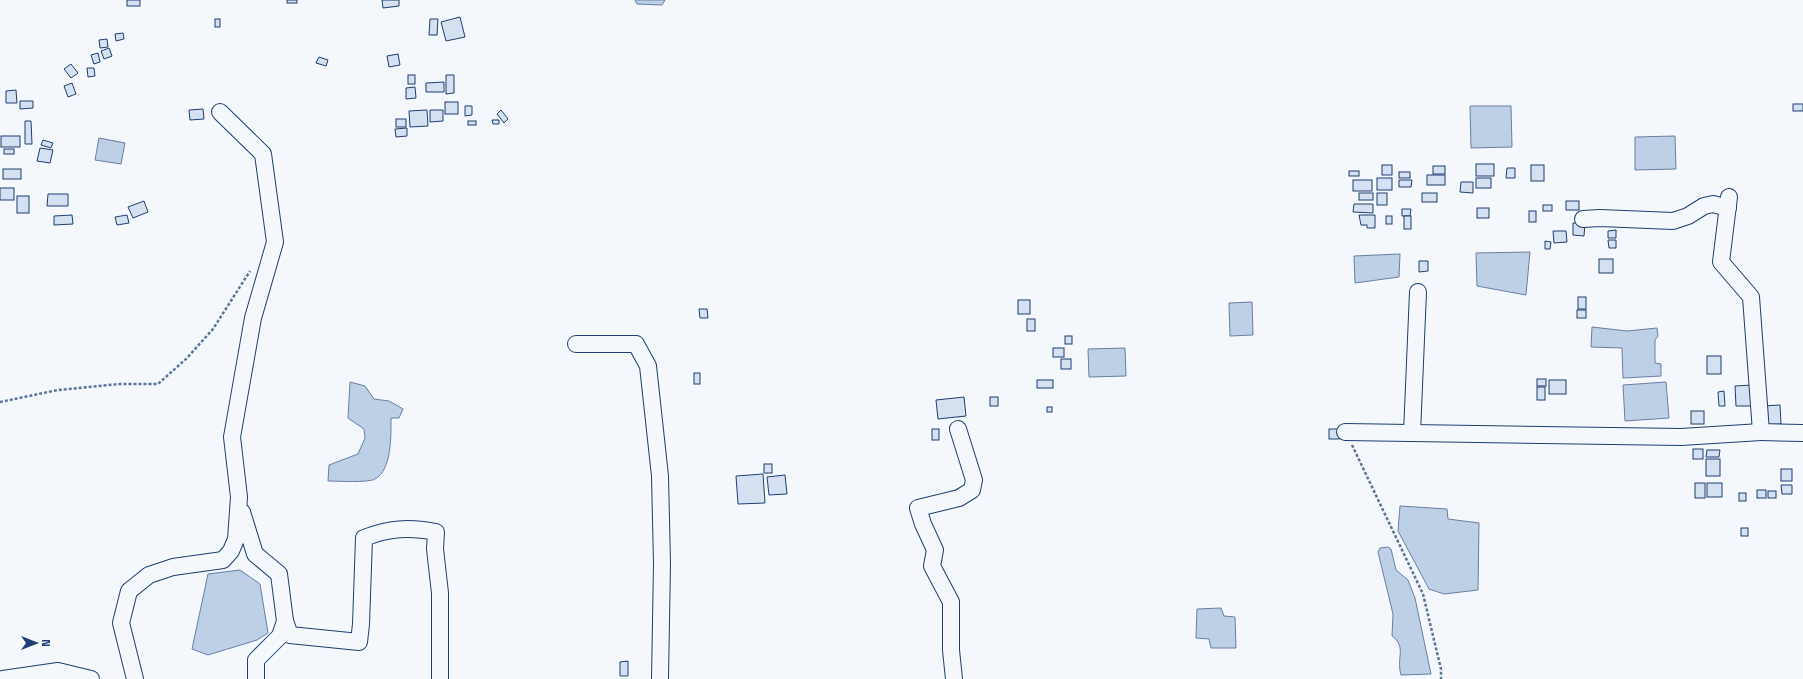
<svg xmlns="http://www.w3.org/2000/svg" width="1803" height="679" font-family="'Titillium Web',sans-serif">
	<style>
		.water { fill: #bed0e5; stroke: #687fa3 }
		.building { fill: #d5e0f0; stroke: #1d3f73 }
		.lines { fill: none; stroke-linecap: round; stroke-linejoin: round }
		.minor-casing { stroke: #1d3f73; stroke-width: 18 }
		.path { stroke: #5e769c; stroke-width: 2.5; stroke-dasharray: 3 2; stroke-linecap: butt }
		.minor { stroke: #f4f7fb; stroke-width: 16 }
	</style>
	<rect width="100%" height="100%" fill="#f4f7fb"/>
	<g class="water">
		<polygon points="635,0 665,0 662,5 637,4"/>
		<polygon points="1470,106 1511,106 1512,147 1471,148"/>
		<polygon points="1675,136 1676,169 1635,170 1635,137"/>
		<polygon points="99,138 125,143 121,164 95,160"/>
		<polygon points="1530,252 1526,295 1477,286 1476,253"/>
		<polygon points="1400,254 1399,277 1355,283 1354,256"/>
		<polygon points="1252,302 1253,335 1230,336 1229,303"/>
		<polygon points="1592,327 1627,331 1657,328 1658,336 1655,340 1655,363 1661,364 1661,376 1623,378 1622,348 1591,347"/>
		<polygon points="1125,348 1126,376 1089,377 1088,349"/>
		<path d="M350,382l15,4 9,13 15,2 14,8 -4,9h-8c0,17 1,52 -16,61 -6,4 -39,2 -47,2l1,-16 29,-11 7,-16 -1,-9 -16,-11z"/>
		<polygon points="1666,382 1669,418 1625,421 1623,385"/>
		<polygon points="1400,506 1447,509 1448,519 1479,523 1478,590 1444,594 1429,589 1398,531"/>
		<path d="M1388,547l3,2 5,21 12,10 7,18 16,76 -30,1c-5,-18 6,-28 -9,-39l1,-22 -15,-62 2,-4z"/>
		<polygon points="240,570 260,584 268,633 257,640 208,655 192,649 208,574"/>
		<polygon points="1221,608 1224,616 1235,617 1236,648 1211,648 1209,639 1196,638 1197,609"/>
	</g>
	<g class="building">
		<rect x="127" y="0" width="13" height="6"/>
		<rect x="287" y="0" width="10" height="3"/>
		<polygon points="382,0 399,0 399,6 383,8"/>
		<polygon points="460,17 465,37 446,41 441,22"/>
		<rect x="215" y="19" width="5" height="8"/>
		<polygon points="430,19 438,19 437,35 429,35"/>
		<polygon points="123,33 124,39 116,41 115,34"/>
		<polygon points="107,39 108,47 100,48 99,40"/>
		<polygon points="109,48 112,56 104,59 101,51"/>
		<polygon points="98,53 100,62 94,64 91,55"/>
		<polygon points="398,54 400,65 389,67 387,56"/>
		<polygon points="319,57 328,60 326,66 316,63"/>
		<polygon points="71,64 78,73 71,78 64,69"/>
		<polygon points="87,68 94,68 95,76 88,77"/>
		<rect x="408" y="75" width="7" height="9"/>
		<polygon points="446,75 454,75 454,93 446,94"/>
		<polygon points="444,82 444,92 426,92 426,83"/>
		<polygon points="72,83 76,94 68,97 64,86"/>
		<polygon points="415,87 416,98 406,99 406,88"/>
		<polygon points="16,90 17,103 6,103 6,91"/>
		<polygon points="20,101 33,101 33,108 20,109"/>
		<rect x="445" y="102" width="13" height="12"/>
		<rect x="1793" y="104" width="10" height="7"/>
		<polygon points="465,106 472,106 472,115 465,116"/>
		<polygon points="203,109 204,119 190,120 189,110"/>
		<polygon points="427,110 428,126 410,127 409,111"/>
		<polygon points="430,110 443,110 443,121 430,122"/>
		<polygon points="501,110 508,119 504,123 497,114"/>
		<rect x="396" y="119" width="10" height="8"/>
		<polygon points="492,120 499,120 499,124 493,124"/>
		<polygon points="25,121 31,121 32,144 25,144"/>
		<rect x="468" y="121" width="8" height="4"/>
		<polygon points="407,128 407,136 396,137 395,129"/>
		<rect x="1" y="136" width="19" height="11"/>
		<polygon points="43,140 53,143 51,148 41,145"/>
		<polygon points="40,148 53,150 50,163 37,161"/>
		<rect x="4" y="149" width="10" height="5"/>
		<rect x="1476" y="164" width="18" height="12"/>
		<rect x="1382" y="165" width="10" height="10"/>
		<rect x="1531" y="165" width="13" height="16"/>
		<rect x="1433" y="166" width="12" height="8"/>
		<polygon points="1507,168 1515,168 1515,178 1506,178"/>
		<rect x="3" y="169" width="18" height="10"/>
		<rect x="1349" y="171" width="10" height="5"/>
		<rect x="1399" y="172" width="11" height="6"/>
		<rect x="1427" y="175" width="18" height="10"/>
		<rect x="1377" y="178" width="15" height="12"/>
		<rect x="1476" y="178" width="15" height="10"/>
		<rect x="1353" y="180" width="19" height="11"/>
		<polygon points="1399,180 1412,180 1411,187 1399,187"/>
		<polygon points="1461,182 1473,182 1473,193 1460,192"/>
		<rect x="0" y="188" width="14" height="12"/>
		<rect x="1359" y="193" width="14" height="7"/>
		<rect x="1377" y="193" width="10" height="12"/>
		<rect x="1422" y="193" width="15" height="9"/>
		<polygon points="48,194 68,194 68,206 47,206"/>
		<rect x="17" y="196" width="12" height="17"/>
		<polygon points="144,201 148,212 133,218 128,207"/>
		<rect x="1566" y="201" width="13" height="9"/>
		<polygon points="1354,204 1373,204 1373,213 1353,212"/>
		<rect x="1543" y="205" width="9" height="6"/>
		<rect x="1477" y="208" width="12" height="10"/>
		<polygon points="1402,209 1411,209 1410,216 1402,216"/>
		<rect x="1529" y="211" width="7" height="11"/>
		<polygon points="72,215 73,224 54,225 54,216"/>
		<polygon points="127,215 129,223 117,225 115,217"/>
		<polygon points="1359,215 1375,215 1375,228 1367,228 1367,225 1361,225"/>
		<rect x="1386" y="216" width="6" height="8"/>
		<rect x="1404" y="216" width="7" height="13"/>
		<polygon points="1573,223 1585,223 1584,236 1573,235"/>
		<polygon points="1616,230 1616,238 1608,238 1608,231"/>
		<polygon points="1553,231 1566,231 1567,242 1554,243"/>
		<polygon points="1608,240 1616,240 1616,248 1609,248"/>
		<polygon points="1545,241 1551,242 1550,249 1545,249"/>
		<rect x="1599" y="259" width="14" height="14"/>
		<polygon points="1419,261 1428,261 1428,271 1419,272"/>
		<rect x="1578" y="297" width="8" height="12"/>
		<rect x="1018" y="300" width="12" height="14"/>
		<polygon points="699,309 707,309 708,318 700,318"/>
		<rect x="1577" y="310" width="9" height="8"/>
		<rect x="1027" y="319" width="8" height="12"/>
		<rect x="1065" y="336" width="7" height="8"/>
		<rect x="1053" y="348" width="11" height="9"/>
		<rect x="1707" y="356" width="14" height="18"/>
		<rect x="1061" y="359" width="10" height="10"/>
		<rect x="694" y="373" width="6" height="11"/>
		<rect x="1537" y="379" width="9" height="7"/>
		<rect x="1037" y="380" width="16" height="8"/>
		<rect x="1549" y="380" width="17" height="14"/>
		<polygon points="1752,385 1753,406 1736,406 1735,386"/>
		<rect x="1537" y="387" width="8" height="13"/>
		<polygon points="1724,391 1725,406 1719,406 1718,392"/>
		<polygon points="964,397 966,416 938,419 936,400"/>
		<rect x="990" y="397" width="8" height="9"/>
		<polygon points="1780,405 1781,424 1764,425 1763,406"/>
		<rect x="1047" y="407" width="5" height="5"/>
		<rect x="1691" y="411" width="13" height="13"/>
		<rect x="932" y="429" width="7" height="11"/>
		<rect x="1329" y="429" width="10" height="10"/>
		<rect x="1693" y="449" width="10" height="10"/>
		<polygon points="1707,450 1720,450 1719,457 1706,457"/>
		<rect x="1706" y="459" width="14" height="17"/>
		<rect x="764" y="464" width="8" height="9"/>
		<rect x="1781" y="469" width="11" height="12"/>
		<polygon points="763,474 765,503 738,504 736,476"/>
		<polygon points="785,475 787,494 769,495 767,477"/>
		<rect x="1695" y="483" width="10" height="15"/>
		<rect x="1707" y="483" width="15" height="14"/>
		<polygon points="1781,485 1792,485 1792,494 1782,494"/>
		<rect x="1757" y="490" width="9" height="8"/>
		<rect x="1768" y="491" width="8" height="7"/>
		<rect x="1739" y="493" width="7" height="8"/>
		<rect x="1741" y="528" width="7" height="8"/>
		<polygon points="628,661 628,676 620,676 620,662"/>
	</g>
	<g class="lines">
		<g class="minor-casing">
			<g id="minor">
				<polyline points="1729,197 1721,262 1751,297 1761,432 1803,433"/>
				<polyline points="1583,219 1600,218 1673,221 1688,216 1704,206 1713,204 1728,208"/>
				<polyline points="576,344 636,344 648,366 660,476 662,563 660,679"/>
				<polyline points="1345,432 1681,437 1761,432"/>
				<polyline points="1412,433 1418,292"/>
				<polyline points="242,512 255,554 279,574 285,621 280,636 256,660 256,679"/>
				<path d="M285,621l5,14 69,7 2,-18 3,-86c25,-10 45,-11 72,-6l-1,17 5,44v86"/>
				<polyline points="3,679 58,671 91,679"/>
				<polyline points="135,679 121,623 129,591 149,575 173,567 223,560 231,551 236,539 239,497 232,437 253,318 275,242 263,154 220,112"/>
				<polyline points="954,679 951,650 951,602 932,566 935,550 923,524 918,508 959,498 972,490 974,480 958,429"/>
			</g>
		</g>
		<g class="path">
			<polyline points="0,402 58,390 120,384 158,384 187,358 213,329 250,271"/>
			<polyline points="1352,445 1423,594 1441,669 1441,679"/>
		</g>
		<use href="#minor" class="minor"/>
	</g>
	<g transform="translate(36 643) rotate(90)" stroke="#f4f7fb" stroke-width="3" paint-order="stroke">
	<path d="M0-3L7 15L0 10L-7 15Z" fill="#1d3f73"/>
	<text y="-6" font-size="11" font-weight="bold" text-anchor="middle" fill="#1d3f73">N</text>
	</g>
</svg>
